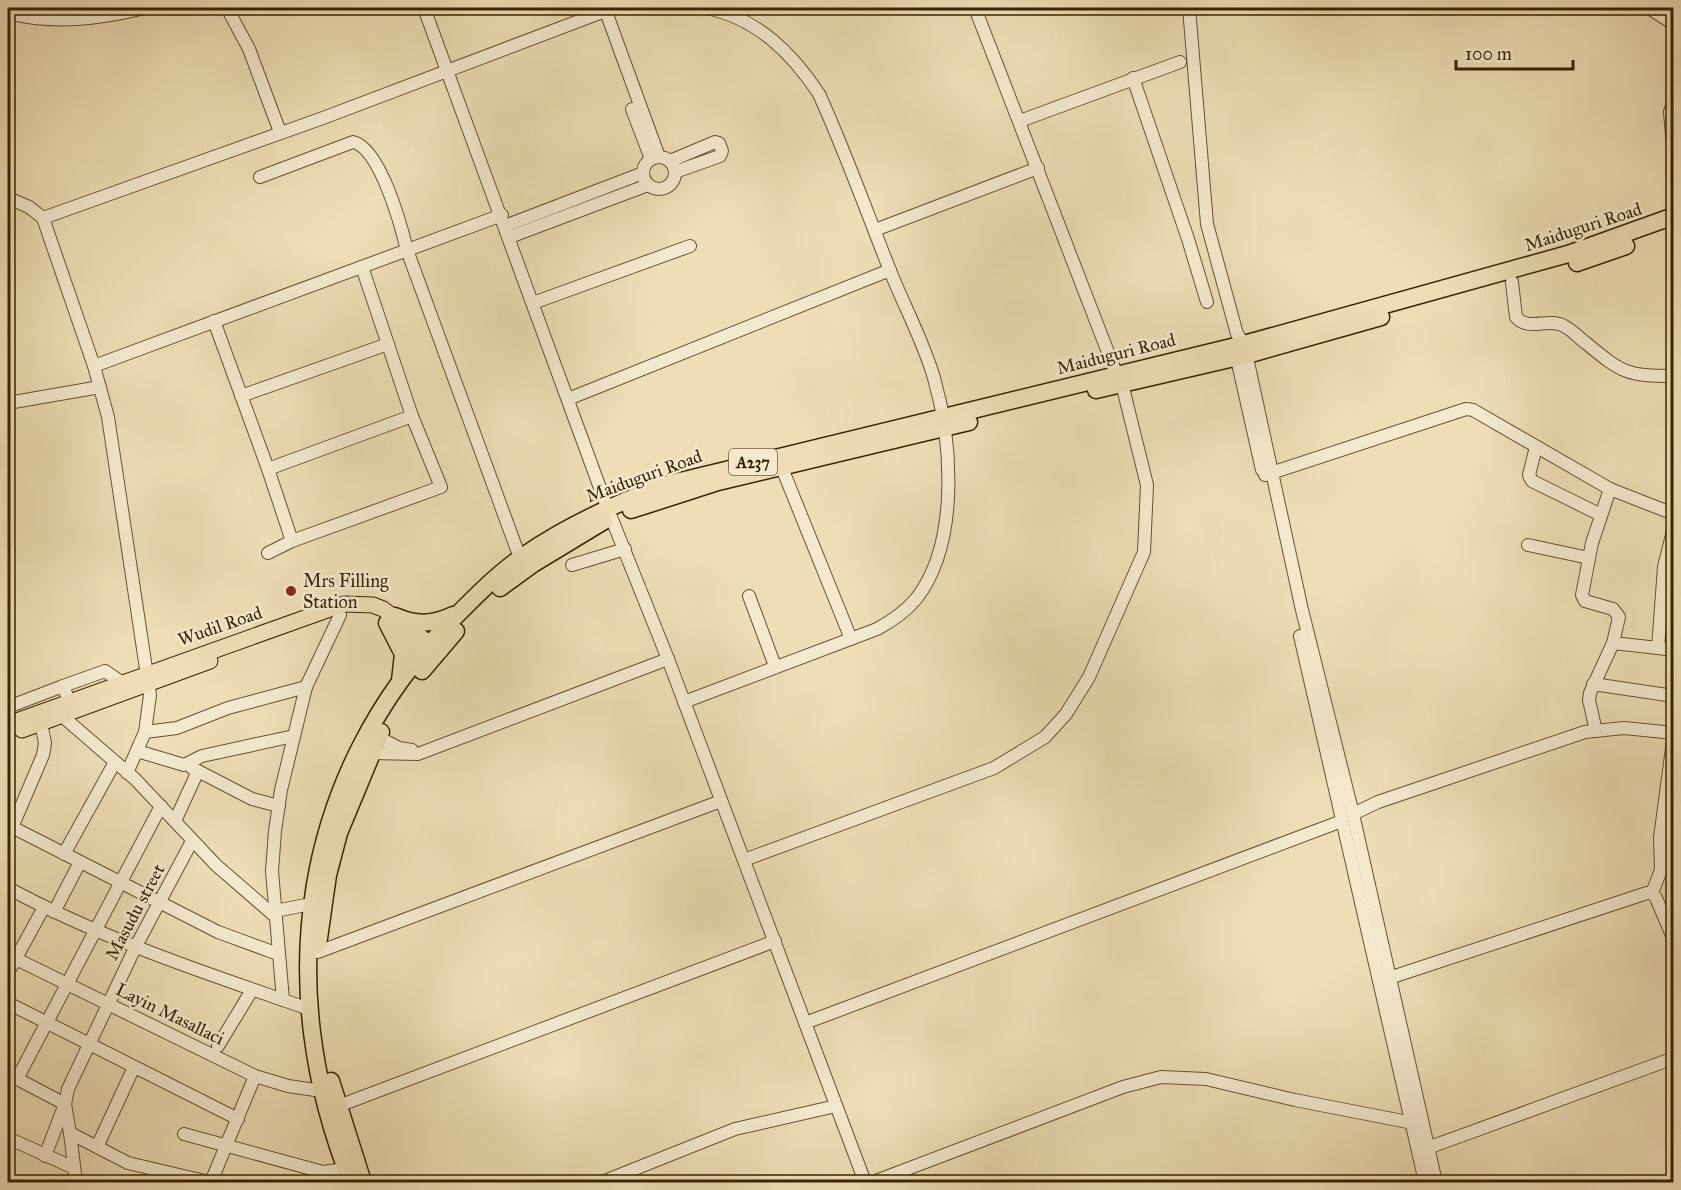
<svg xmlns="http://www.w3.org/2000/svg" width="1681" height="1190" font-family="'IM FELL Great Primer',serif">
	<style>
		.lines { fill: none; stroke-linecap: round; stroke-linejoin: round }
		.minor-casing { stroke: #665131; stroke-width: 14 }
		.major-casing { stroke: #382205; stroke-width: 17 }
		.highway-casing { stroke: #382205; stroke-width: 19 }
		.minor { stroke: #f4e9cf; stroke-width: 12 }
		.major { stroke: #eeddb5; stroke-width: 15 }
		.highway { stroke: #eeddb5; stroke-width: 16 }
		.poi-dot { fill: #8f2418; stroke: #f4e9cf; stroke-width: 2 }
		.labels { text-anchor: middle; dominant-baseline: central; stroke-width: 5; stroke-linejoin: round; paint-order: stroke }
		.shield { fill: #f4e9cf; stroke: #705e42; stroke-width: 1.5 }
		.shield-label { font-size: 16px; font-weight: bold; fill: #382205 }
		.street-label { font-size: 18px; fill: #382205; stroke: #f4e9cf }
		.poi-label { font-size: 18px; fill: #382205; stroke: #f4e9cf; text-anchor: start }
	</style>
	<rect width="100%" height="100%" fill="#eeddb5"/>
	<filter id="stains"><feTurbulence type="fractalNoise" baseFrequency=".00333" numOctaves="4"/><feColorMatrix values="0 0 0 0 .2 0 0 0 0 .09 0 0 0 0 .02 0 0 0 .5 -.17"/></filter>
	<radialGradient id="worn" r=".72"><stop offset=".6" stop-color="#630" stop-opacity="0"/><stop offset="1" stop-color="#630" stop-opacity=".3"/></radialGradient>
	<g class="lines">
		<g class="minor-casing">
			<g id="minor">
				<polyline points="227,8 249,49 280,132"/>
				<polyline points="424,8 607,507 668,659 865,1182"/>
				<polyline points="975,8 1116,373"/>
				<polyline points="1189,8 1207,224 1237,334 1244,344 1302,610 1353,814 1436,1182"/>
				<polyline points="1649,8 1674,24"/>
				<polyline points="605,9 659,157"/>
				<path d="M8,13c46,12 91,6 137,-5"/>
				<polyline points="1133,78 1188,239 1207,302"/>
				<polyline points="1674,100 1670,112 1674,159"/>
				<polyline points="632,109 651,159"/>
				<polyline points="1020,121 1180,62"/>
				<circle cx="659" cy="173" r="16"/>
				<polyline points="670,161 715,142 719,143 722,151 720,156 675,172"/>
				<path d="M260,177l93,-35c27,6 48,83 54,108l113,308"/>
				<polyline points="8,198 29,207 43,218 94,366 108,417 150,695 145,732 127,773"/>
				<polyline points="43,218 323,118 613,8"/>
				<polyline points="505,226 643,173"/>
				<polyline points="875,230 1038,168"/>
				<polyline points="510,237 648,185"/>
				<path d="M1512,282l4,35c12,15 33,0 48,9 8,4 15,12 22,17 36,30 41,33 88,33"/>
				<polyline points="533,303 690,246"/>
				<polyline points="214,321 268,469 412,416 362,267"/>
				<polyline points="1235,350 1262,470"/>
				<polyline points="94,366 502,215"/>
				<polyline points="241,396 388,344"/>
				<polyline points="568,399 890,270"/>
				<polyline points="8,403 100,387"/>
				<polyline points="1536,447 1529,475 1532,481 1601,515"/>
				<polyline points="782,468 851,639"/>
				<polyline points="268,469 292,541"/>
				<polyline points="1265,475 1466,409 1473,410 1610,489 1674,514"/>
				<polyline points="1528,545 1589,558"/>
				<polyline points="268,553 292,541 441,487 412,416"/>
				<polyline points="572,565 625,549"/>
				<polyline points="749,596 775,666"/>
				<polyline points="1300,636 1425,1182"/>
				<polyline points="1613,643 1658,648 1664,567 1674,527"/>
				<polyline points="1658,648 1674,650"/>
				<polyline points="1593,684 1674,696"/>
				<polyline points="63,686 105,671 121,682"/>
				<path d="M684,702l193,-73c15,-8 28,-17 39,-30 44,-56 36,-158 18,-221 -11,-38 -31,-74 -45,-110 -23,-58 -44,-117 -70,-174 -27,-41 -62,-76 -113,-86"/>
				<polyline points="8,707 63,686 69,701"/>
				<polyline points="61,715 135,779 216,865 276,917"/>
				<polyline points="1596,731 1589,700 1590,693 1613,643 1619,617 1613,609 1585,601 1582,595 1592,543 1610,489"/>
				<polyline points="145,732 177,728 228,708 306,687"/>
				<polyline points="378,737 399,748 412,750"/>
				<polyline points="137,751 184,765 202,756 294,736"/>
				<polyline points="371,753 418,754 668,659"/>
				<polyline points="198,771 252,799 279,806"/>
				<polyline points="1353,814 1378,802 1585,732 1624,728 1674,733"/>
				<polyline points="175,821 198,771 192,768"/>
				<polyline points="8,825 218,932 278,954"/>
				<polyline points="8,837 43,755 45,743 41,723"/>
				<polyline points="64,854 115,762"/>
				<polyline points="744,860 994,768 1045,737 1066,714 1089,677 1144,552 1147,485 1122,384"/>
				<path d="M8,888c96,52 198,85 301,121"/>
				<polyline points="1652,893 1661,870 1660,838 1674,733"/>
				<polyline points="1652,893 1656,898 1674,940"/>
				<polyline points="275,911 311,904"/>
				<polyline points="54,912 80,862"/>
				<polyline points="318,952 721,801"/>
				<polyline points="8,955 255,1076 288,1086 322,1091"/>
				<polyline points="8,973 44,907"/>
				<polyline points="1383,980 1647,893 1652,893"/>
				<polyline points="283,1000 272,871 275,831 281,790 306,687 340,615"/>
				<polyline points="8,1003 238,1119"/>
				<polyline points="805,1023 1342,821"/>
				<polyline points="218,1046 252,990"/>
				<polyline points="8,1074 65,1104 45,1156"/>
				<polyline points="17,1079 161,806"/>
				<polyline points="333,1108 775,941"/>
				<polyline points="70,1133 65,1104 68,1089 135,948 192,841"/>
				<polyline points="184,1134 323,1172 346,1169"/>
				<polyline points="8,1138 74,1168"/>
				<polyline points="97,1147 134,1067"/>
				<polyline points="1422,1150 1674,1058"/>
				<polyline points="76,1182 70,1133 128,1163 209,1182"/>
				<polyline points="211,1182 255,1076"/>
				<polyline points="602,1182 735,1129 836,1106"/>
				<polyline points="873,1182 1123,1087 1161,1077 1206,1079 1295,1100 1418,1124"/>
			</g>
		</g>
		<g class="major-casing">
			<g id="major">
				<polyline points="389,625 430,661"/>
				<polyline points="8,724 344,604 373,605 383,609 440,651"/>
				<polyline points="22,730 210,661"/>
			</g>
		</g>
		<g class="highway-casing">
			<g id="highway">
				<polyline points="1577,263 1626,246"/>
				<polyline points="1096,390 1247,355 1381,317"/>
				<polyline points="631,510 718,482 969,422"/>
				<polyline points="500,588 533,564 604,521"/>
				<path d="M395,616c21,9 37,9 58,-1"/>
				<polyline points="387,623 403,654 400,681"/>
				<polyline points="422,671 456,631"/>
				<polyline points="318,945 328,875 339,833 381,732"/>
				<polyline points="331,1081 363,1182"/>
				<path d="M351,1182c-79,-197 -51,-407 101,-562 22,-22 45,-46 71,-64 45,-31 93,-53 145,-72l576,-140 324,-90 106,-38"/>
			</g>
		</g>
		<use href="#minor" class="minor"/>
		<use href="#major" class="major"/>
		<use href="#highway" class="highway"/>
	</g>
	<circle class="poi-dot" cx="291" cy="591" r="6"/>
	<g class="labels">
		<rect class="shield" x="729" y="449" width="48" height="26" rx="4.5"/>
		<g class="shield-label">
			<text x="753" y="462">A237</text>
		</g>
		<g class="street-label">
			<text transform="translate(1583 227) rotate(-18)">Maiduguri Road</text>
			<text transform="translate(1116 354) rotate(-14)">Maiduguri Road</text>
			<text transform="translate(644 476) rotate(-20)">Maiduguri Road</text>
			<text transform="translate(220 626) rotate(-19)">Wudil Road</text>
			<text transform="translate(135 912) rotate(-62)">Masudu street</text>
			<text transform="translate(170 1014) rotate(26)">Layin Masallaci</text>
		</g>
		<g class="poi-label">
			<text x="303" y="581">Mrs Filling<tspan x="303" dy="21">Station</tspan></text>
		</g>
	</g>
	<rect width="1681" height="1190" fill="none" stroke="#eeddb5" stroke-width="30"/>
	<rect x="9" y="9" width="1663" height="1172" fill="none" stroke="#382205" stroke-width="3"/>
	<rect x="15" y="15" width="1651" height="1160" fill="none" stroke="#382205" stroke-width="1.5"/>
	<path d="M1456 60v9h117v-9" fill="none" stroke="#382205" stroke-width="3"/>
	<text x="1465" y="60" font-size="18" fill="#382205" stroke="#f4e9cf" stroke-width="4.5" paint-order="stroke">100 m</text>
	<rect width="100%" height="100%" filter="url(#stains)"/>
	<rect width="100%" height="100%" fill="url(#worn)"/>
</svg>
